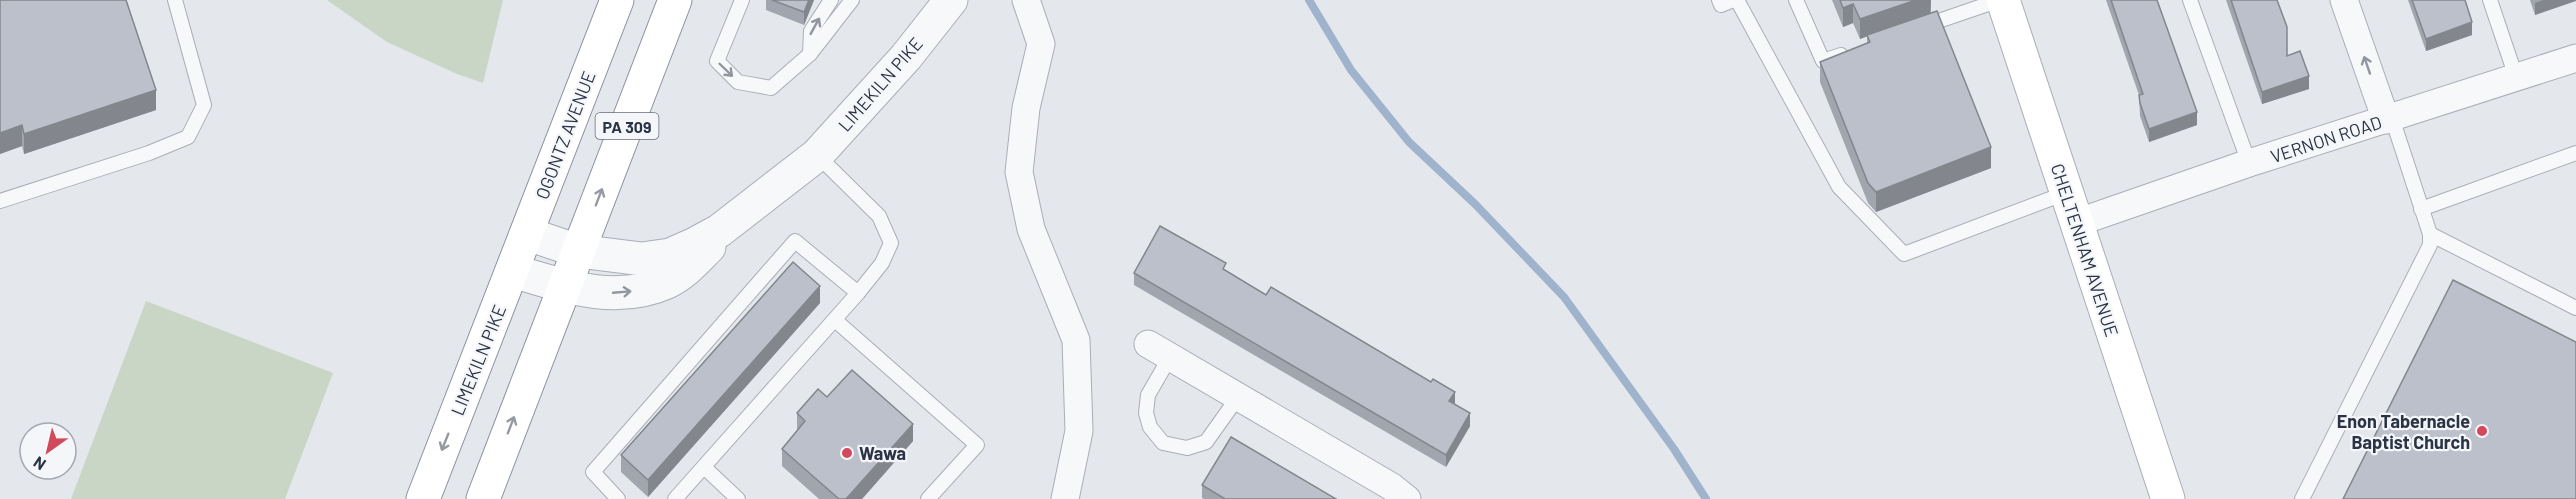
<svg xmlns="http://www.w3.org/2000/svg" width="2576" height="499" font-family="Barlow,sans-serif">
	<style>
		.pitch { fill: #c9d6c5 }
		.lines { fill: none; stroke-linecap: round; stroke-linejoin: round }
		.stream { stroke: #9fb4cc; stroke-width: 8 }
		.service-casing { stroke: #a9aeb7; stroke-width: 16 }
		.minor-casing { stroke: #a9aeb7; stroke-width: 29 }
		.tertiary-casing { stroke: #a9aeb7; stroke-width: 35 }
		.secondary-casing { stroke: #a9aeb7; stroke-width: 35 }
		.trunk-casing { stroke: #8b94a3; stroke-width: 35 }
		.service { stroke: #f7f8fa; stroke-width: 14 }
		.minor { stroke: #f7f8fa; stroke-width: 27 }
		.tertiary { stroke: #f7f8fa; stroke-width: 33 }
		.secondary { stroke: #fff; stroke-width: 33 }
		.trunk { stroke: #fff; stroke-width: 33 }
		.wall { fill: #a1a5ae }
		.shaded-wall { fill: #83868d }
		.building { fill: #bbc0ca; stroke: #83868d; stroke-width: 1.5 }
		.oneway { stroke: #9196a0 }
		.oneway2 { stroke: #959aa2 }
		.poi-dot { fill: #d1495b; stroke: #f4f6f9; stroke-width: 2 }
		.labels { text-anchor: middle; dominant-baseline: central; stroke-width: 4.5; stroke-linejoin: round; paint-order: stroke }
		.shield { fill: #f4f6f9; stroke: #676e7b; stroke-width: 1.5 }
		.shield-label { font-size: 16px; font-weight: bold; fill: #2b3445 }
		.street-label { font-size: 18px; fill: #2b3445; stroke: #f4f6f9 }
		.poi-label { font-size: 18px; font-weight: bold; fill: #2b3445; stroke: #f4f6f9; text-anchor: end }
	</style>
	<rect width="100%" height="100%" fill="#e4e7ec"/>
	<g class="pitch">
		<polygon points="327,0 503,0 483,83 457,74 387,42"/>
		<polygon points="146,301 333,373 285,499 71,499"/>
	</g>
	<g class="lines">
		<polyline class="stream" points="1309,0 1351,70 1409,142 1475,204 1564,297 1674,449 1706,499"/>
		<g class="service-casing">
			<g id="service">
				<polyline points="742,0 717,61 738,82 771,88 810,54 852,0"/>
				<polyline points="1719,0 1721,5 1733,0"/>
				<polyline points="1737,0 1839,187 1904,254 2066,193"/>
				<polyline points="1796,0 1823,61 1841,55"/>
				<polyline points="2190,0 2249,163"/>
				<polyline points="2490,0 2516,77"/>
				<polyline points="1924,26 2000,0"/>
				<polyline points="810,54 811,31 831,0"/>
				<polyline points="0,201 149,153 188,137 204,105 175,0"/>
				<polyline points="2421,209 2576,153"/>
				<polyline points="2430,234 2576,308"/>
				<polyline points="835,320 977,445 928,499"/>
				<polyline points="1170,357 1148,395 1146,413 1150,427 1163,443 1187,448 1206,442 1238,397"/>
				<polyline points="704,467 738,499"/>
				<polyline points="618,499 593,472 795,241 858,293"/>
				<polyline points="675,499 858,293 882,263 891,243 879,216 817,155"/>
				<polyline points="2302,499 2430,245 2430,234 2392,118"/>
			</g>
		</g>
		<g class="minor-casing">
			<g id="minor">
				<polyline points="1026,0 1041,44 1026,108 1019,172 1031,229 1076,340 1079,431 1065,499"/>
				<polyline points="2344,0 2386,120"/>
				<polyline points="2076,223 2249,163 2576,58"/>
				<polyline points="1148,344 1392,487 1407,499"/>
			</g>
		</g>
		<g class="tertiary-casing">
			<g id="tertiary">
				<polyline points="528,234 578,251 642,259 670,255 695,244 719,231 817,155 906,57 951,0"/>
				<path d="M513,271c49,15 104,34 154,11 17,-8 29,-22 42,-35"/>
			</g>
		</g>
		<g class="secondary-casing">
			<polyline id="secondary" points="2003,0 2168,499"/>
		</g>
		<g class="trunk-casing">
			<g id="trunk">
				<polyline points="423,499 617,0"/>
				<polyline points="483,499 675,0"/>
			</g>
		</g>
		<use href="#service" class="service"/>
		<use href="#minor" class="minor"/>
		<use href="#tertiary" class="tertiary"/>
		<use href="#secondary" class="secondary"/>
		<use href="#trunk" class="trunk"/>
	</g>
	<g class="wall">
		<polygon points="0,0 156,110 24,154 22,146 0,154"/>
		<polygon points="766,0 814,0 804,25 766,10"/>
		<polygon points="1832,0 1931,0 1931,13 1991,168 1876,212 1868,203 1820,82 1820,62 1867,44 1867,36 1860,39 1853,23 1843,27"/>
		<polygon points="2106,0 2157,0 2197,125 2149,142 2140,116 2139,95"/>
		<polygon points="2226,0 2277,0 2287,56 2309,89 2262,104"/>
		<polygon points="2408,0 2465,0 2472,35 2426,51"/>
		<polygon points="2530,0 2576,0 2535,15"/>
		<polygon points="1226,271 1454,405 1470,426 1446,467 1134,285 1134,273"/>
		<polygon points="820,303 648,497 621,472 621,455"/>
		<polygon points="827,397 913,441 862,499 819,499 782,466 782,449 797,431 797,413"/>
		<polygon points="1202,485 1336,499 1204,499 1202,498"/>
	</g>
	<g class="shaded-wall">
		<polygon points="809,0 814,0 804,25 804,12"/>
		<polygon points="1916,0 1931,0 1930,14 1860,39 1860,19"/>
		<polygon points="2543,0 2576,0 2576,1 2535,15 2535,3"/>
		<polygon points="1853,4 1853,23 1843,27 1843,8"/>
		<polygon points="2472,22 2472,35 2426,51 2426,39"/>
		<polygon points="2309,76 2309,89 2262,104 2262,92"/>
		<polygon points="156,90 156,110 24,154 24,134"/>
		<polygon points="2197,112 2197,125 2149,142 2149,129"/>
		<polygon points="22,125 22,146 0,154 0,133"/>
		<polygon points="1991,147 1991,168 1876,212 1876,192"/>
		<polygon points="820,286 820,303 648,497 648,480"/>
		<polygon points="1455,392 1455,404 1449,401"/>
		<polygon points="1470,413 1470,426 1446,467 1446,455"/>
		<polygon points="913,424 913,441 862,499 846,499"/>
	</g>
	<g class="building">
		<polygon points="0,0 126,0 156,90 24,134 22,125 0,133"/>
		<polygon points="772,0 809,0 804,12"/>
		<polygon points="1840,0 1916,0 1860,19 1853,4 1843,8"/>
		<polygon points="2111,0 2157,0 2197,112 2149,129 2140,103 2139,95 2143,94"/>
		<polygon points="2231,0 2277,0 2287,27 2287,56 2300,51 2309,76 2262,92"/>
		<polygon points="2412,0 2465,0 2472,22 2426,39"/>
		<polygon points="1937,11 1991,147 1876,192 1868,183 1820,62 1870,42 1867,35"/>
		<polygon points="1160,226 1226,263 1223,269 1266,295 1271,287 1431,382 1433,379 1455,392 1449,401 1470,413 1446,455 1134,273"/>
		<polygon points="793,262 820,286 648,480 621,455"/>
		<polygon points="2453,280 2576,342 2576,499 2343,499"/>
		<polygon points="852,370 913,424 846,499 839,499 782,449 805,421 797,413 818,389 827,397"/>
		<polygon points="1231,437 1336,499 1225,499 1202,485"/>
	</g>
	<defs><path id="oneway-shaft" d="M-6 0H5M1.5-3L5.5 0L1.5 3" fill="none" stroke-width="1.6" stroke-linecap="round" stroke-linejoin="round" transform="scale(1.5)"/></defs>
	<g class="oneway">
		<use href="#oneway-shaft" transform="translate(815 26) rotate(-61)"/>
		<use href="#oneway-shaft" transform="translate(2367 65) rotate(-109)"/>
		<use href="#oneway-shaft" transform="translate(726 70) rotate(44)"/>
		<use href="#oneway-shaft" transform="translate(622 292) rotate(-5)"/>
	</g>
	<g class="oneway2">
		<use href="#oneway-shaft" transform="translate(599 197) rotate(-69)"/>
		<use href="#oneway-shaft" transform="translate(511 425) rotate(-69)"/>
		<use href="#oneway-shaft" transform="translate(445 442) rotate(112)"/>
	</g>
	<g class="poi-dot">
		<circle cx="2482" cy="431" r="6"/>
		<circle cx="847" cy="453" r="6"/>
	</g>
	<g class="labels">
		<rect class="shield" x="595.5" y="113" width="63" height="26" rx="4.5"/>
		<g class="shield-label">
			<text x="627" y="126">PA 309</text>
		</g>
		<g class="street-label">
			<text transform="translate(880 84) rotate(-49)">LIMEKILN PIKE</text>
			<text transform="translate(565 135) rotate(-69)">OGONTZ AVENUE</text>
			<text transform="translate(2326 139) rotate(-18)">VERNON ROAD</text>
			<text transform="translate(2085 250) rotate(72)">CHELTENHAM AVENUE</text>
			<text transform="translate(478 360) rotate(-68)">LIMEKILN PIKE</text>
		</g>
		<g class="poi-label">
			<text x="2470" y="421">Enon Tabernacle<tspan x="2470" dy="21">Baptist Church</tspan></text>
			<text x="859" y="453" text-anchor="start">Wawa</text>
		</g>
	</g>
	<g transform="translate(48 451) rotate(214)"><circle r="28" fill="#f4f6f9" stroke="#a4a8b1" stroke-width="1.5"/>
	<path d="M0-4.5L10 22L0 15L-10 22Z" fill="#d1495b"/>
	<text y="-9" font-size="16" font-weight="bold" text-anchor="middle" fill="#2b3445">N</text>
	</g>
</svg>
